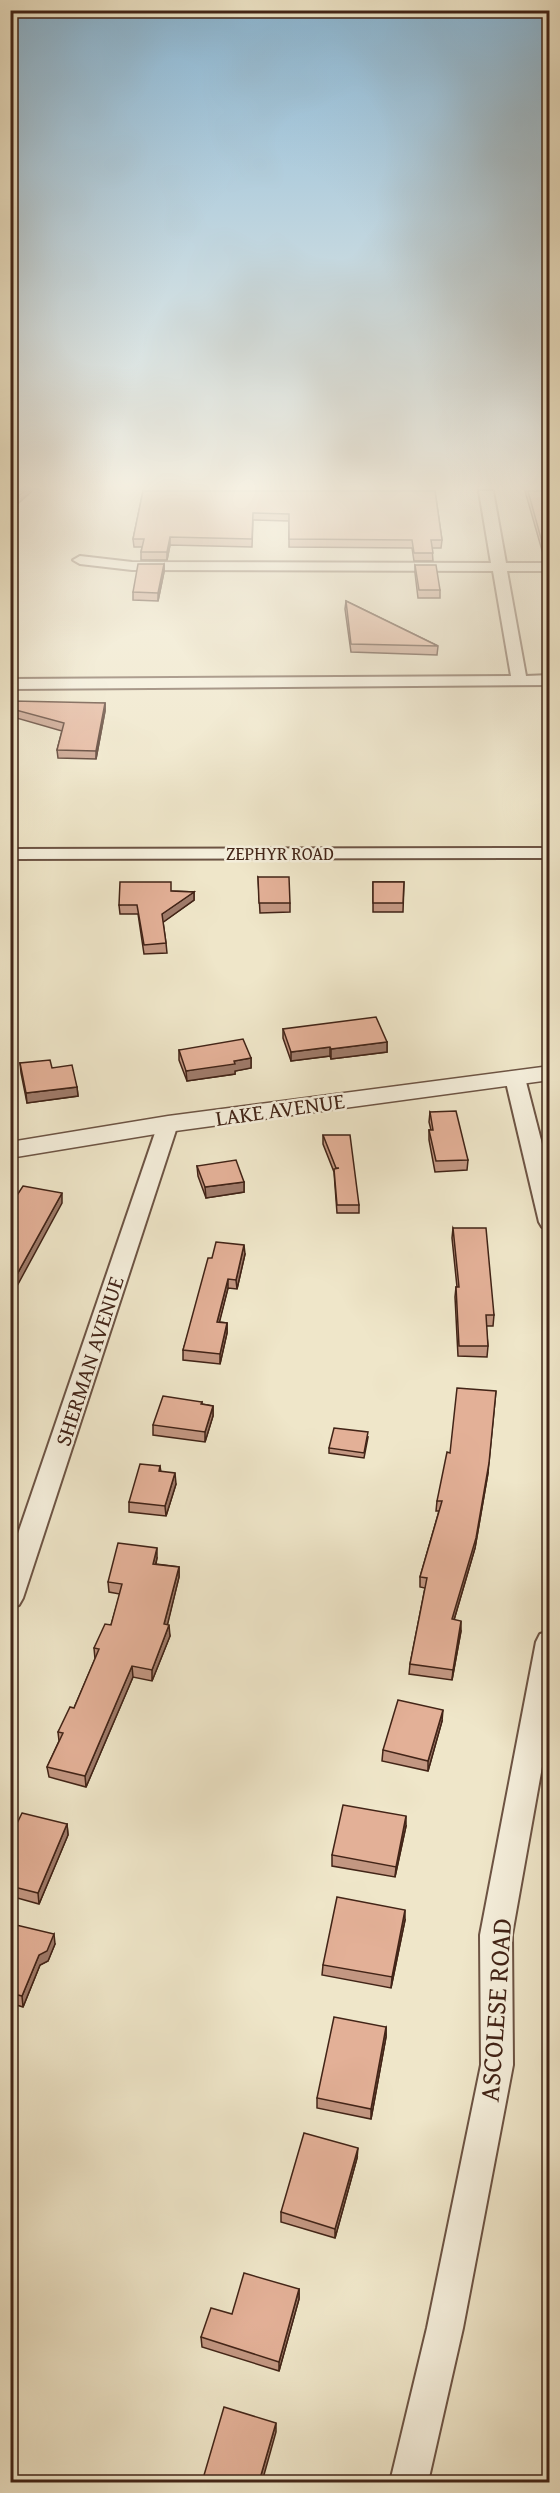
<svg xmlns="http://www.w3.org/2000/svg" width="560" height="2493" font-family="'Gentium Book Plus',serif">
	<style>
		.lines { fill: none; stroke-linecap: round; stroke-linejoin: round }
		.minor-casing { stroke: #6d5444; stroke-width: 4 }
		.tertiary-casing { stroke: #6d5444; stroke-width: 3 }
		.minor { fill: #f5efdc; fill-rule: evenodd }
		.tertiary { fill: #f5efdc; fill-rule: evenodd }
		.wall { fill: #c39782; stroke: #422417; stroke-width: 1.5 }
		.shaded-wall { fill: #9f7b6a; stroke: #422417; stroke-width: 1.5 }
		.building { fill: #e3b097; stroke: #422417; stroke-width: 1.5 }
		.labels { text-anchor: middle; dominant-baseline: central; stroke-width: 5; stroke-linejoin: round; paint-order: stroke }
		.far-street-label { font-size: 18px; fill: #422417; stroke: #f5efdc }
		.street-label { font-size: 22px; fill: #422417; stroke: #f5efdc }
		.near-street-label { font-size: 27px; fill: #422417; stroke: #f5efdc }
	</style>
	<rect width="100%" height="100%" fill="#efe6c9"/>
	<filter id="stains"><feTurbulence type="fractalNoise" baseFrequency=".00333" numOctaves="4"/><feColorMatrix values="0 0 0 0 .2 0 0 0 0 .09 0 0 0 0 .02 0 0 0 .5 -.17"/></filter>
	<radialGradient id="worn" r=".72"><stop offset=".6" stop-color="#630" stop-opacity="0"/><stop offset="1" stop-color="#630" stop-opacity=".3"/></radialGradient>
	<g class="lines">
		<g class="minor-casing">
			<g id="minor">
				<polygon points="479,491 493,491 506,563 550,563 550,571 507,571 526,676 550,675 550,685 10,689 10,679 511,676 493,571 132,570 80,564 73,560 80,556 132,562 491,563"/>
				<polygon points="550,848 550,858 10,859 10,849"/>
				<polygon points="515,1072 522,1074 525,1078 550,1175 550,1229 542,1227 539,1222 505,1078 508,1074"/>
				<polygon points="168,1118 175,1120 178,1124 23,1598 19,1605 10,1608 10,1557 158,1124 161,1120"/>
				<polygon points="550,1631 550,1722 512,1935 513,2065 463,2328 428,2482 390,2482 427,2328 481,2065 480,1935 536,1642 540,1634"/>
			</g>
		</g>
		<g class="tertiary-casing">
			<polygon id="tertiary" points="550,1066 550,1080 168,1132 10,1158 10,1142 168,1116"/>
		</g>
		<use href="#minor" class="minor"/>
		<use href="#tertiary" class="tertiary"/>
	</g>
	<g class="wall">
		<polygon points="143,491 435,491 442,540 441,548 432,548 433,561 414,561 412,548 289,547 289,521 253,520 252,547 170,545 167,560 141,560 141,552 142,547 134,547 133,539"/>
		<polygon points="525,491 549,491 549,562 545,561"/>
		<polygon points="164,564 164,572 158,601 133,600 133,592"/>
		<polygon points="415,565 440,590 440,598 418,598 415,573"/>
		<polygon points="346,601 438,646 437,655 351,652 345,609"/>
		<polygon points="105,703 105,711 96,759 58,758 57,750 62,731 13,717 12,709"/>
		<polygon points="258,877 290,903 290,912 260,913"/>
		<polygon points="373,882 404,882 403,912 373,912"/>
		<polygon points="172,891 194,892 194,900 163,922 166,943 167,953 144,954 138,914 120,914 119,905"/>
		<polygon points="283,1029 387,1042 387,1052 331,1059 330,1056 291,1061 283,1038"/>
		<polygon points="179,1050 251,1058 251,1068 235,1071 235,1074 187,1081 179,1060"/>
		<polygon points="20,1063 52,1068 77,1087 78,1096 27,1103 21,1073"/>
		<polygon points="430,1112 468,1160 467,1170 435,1172 429,1140 429,1130 431,1130 429,1122"/>
		<polygon points="323,1135 359,1205 359,1213 337,1213 334,1172 323,1144"/>
		<polygon points="197,1166 244,1182 244,1192 206,1198 198,1176"/>
		<polygon points="453,1228 494,1315 493,1326 486,1326 488,1346 487,1357 458,1356 455,1297 456,1287 457,1287 452,1238"/>
		<polygon points="245,1254 237,1289 228,1288 219,1322 227,1323 227,1333 220,1364 183,1360 183,1350 212,1258"/>
		<polygon points="202,1402 202,1404 213,1406 213,1416 205,1442 153,1435 153,1425"/>
		<polygon points="368,1437 364,1458 329,1453 329,1448"/>
		<polygon points="160,1466 161,1472 176,1484 166,1516 129,1512 129,1502"/>
		<polygon points="488,1473 475,1548 454,1620 461,1631 452,1680 409,1674 410,1664 425,1588 420,1587 420,1577 439,1511 436,1511 437,1501"/>
		<polygon points="157,1558 156,1564 179,1567 179,1577 167,1625 170,1636 152,1681 133,1677 86,1787 49,1777 47,1767 59,1741 58,1732 74,1708 95,1659 94,1648 111,1625 120,1594 109,1592 108,1582"/>
		<polygon points="442,1721 428,1771 382,1761 383,1750"/>
		<polygon points="67,1824 68,1835 39,1904 10,1896 10,1838"/>
		<polygon points="406,1826 395,1877 332,1866 332,1855"/>
		<polygon points="405,1920 391,1988 322,1975 323,1965"/>
		<polygon points="10,1926 55,1944 48,1961 40,1965 23,2007 10,2003"/>
		<polygon points="386,2027 386,2037 371,2119 317,2108 317,2098"/>
		<polygon points="357,2158 335,2238 281,2222 281,2212"/>
		<polygon points="299,2289 299,2299 279,2371 202,2347 201,2337 232,2314"/>
		<polygon points="549,2433 549,2471 543,2469"/>
	</g>
	<g class="shaded-wall">
		<polygon points="24,491 32,491 10,511 10,503"/>
		<polygon points="170,537 170,545 167,560 167,552"/>
		<polygon points="164,564 164,572 158,601 158,593"/>
		<polygon points="105,703 105,711 96,759 96,751"/>
		<polygon points="194,892 194,900 162,923 162,914"/>
		<polygon points="387,1042 387,1052 331,1059 331,1049"/>
		<polygon points="330,1047 330,1056 291,1061 291,1052"/>
		<polygon points="251,1058 251,1068 235,1071 235,1074 187,1081 186,1071 234,1061"/>
		<polygon points="77,1087 78,1096 27,1103 26,1093"/>
		<polygon points="244,1182 244,1192 206,1198 205,1187"/>
		<polygon points="62,1193 62,1203 10,1299 10,1287"/>
		<polygon points="244,1245 245,1254 237,1289 236,1280"/>
		<polygon points="228,1279 228,1288 217,1332 217,1322"/>
		<polygon points="227,1323 227,1333 220,1364 220,1354"/>
		<polygon points="496,1391 488,1473 475,1548 451,1630 452,1619"/>
		<polygon points="213,1406 213,1416 205,1442 205,1432"/>
		<polygon points="175,1473 176,1484 166,1516 165,1506"/>
		<polygon points="157,1548 157,1558 153,1574 153,1564"/>
		<polygon points="179,1567 179,1577 165,1635 164,1624"/>
		<polygon points="461,1621 461,1631 452,1680 453,1670"/>
		<polygon points="169,1625 170,1636 152,1681 152,1670"/>
		<polygon points="132,1666 133,1677 86,1787 85,1776"/>
		<polygon points="443,1710 442,1721 428,1771 428,1761"/>
		<polygon points="406,1816 406,1826 395,1877 396,1867"/>
		<polygon points="67,1824 68,1835 39,1904 38,1893"/>
		<polygon points="405,1910 405,1920 391,1988 392,1977"/>
		<polygon points="54,1934 55,1944 48,1961 40,1965 23,2007 22,1996 39,1955"/>
		<polygon points="386,2027 386,2037 371,2119 371,2109"/>
		<polygon points="11,2040 13,2050 10,2055 10,2042"/>
		<polygon points="358,2148 357,2158 335,2238 335,2229"/>
		<polygon points="299,2289 299,2299 279,2371 279,2362"/>
		<polygon points="276,2423 276,2432 262,2482 259,2482"/>
	</g>
	<g class="building">
		<polygon points="10,491 24,491 10,503"/>
		<polygon points="143,491 435,491 442,540 431,540 433,553 414,553 412,540 289,539 289,514 253,513 252,539 170,537 167,552 141,552 144,539 133,539"/>
		<polygon points="528,491 549,491 549,554 545,553"/>
		<polygon points="138,564 164,564 158,593 133,592"/>
		<polygon points="415,565 436,565 440,590 419,590"/>
		<polygon points="346,601 438,646 351,644"/>
		<polygon points="13,701 105,703 96,751 57,750 64,723 12,709"/>
		<polygon points="258,877 289,877 290,903 259,903"/>
		<polygon points="120,882 171,882 171,891 194,892 162,914 166,943 144,945 137,905 119,905"/>
		<polygon points="373,882 404,882 403,903 373,903"/>
		<polygon points="376,1017 387,1042 331,1049 330,1047 291,1052 283,1029"/>
		<polygon points="243,1039 251,1058 234,1061 235,1064 186,1071 179,1050"/>
		<polygon points="50,1060 52,1068 72,1065 77,1087 26,1093 20,1063"/>
		<polygon points="456,1111 468,1160 436,1161 429,1130 433,1130 430,1112"/>
		<polygon points="323,1135 350,1135 359,1205 337,1205 334,1169 339,1168 336,1168"/>
		<polygon points="236,1160 244,1182 205,1187 197,1166"/>
		<polygon points="23,1186 62,1193 10,1287 10,1206"/>
		<polygon points="453,1228 486,1228 494,1315 486,1315 488,1346 459,1346 456,1287 459,1287"/>
		<polygon points="216,1242 244,1245 236,1280 228,1279 217,1322 227,1323 220,1354 183,1350 208,1258 212,1258"/>
		<polygon points="457,1388 496,1391 489,1463 476,1538 452,1619 461,1621 453,1670 410,1664 427,1578 420,1577 442,1501 437,1501 447,1452 450,1453"/>
		<polygon points="163,1396 202,1402 201,1404 213,1406 205,1432 153,1425"/>
		<polygon points="334,1428 368,1432 364,1453 329,1448"/>
		<polygon points="140,1464 160,1466 159,1471 175,1473 165,1506 129,1502"/>
		<polygon points="118,1543 157,1548 153,1564 179,1567 164,1624 169,1625 152,1670 132,1666 85,1776 47,1767 63,1733 58,1732 70,1707 74,1708 99,1649 94,1648 105,1624 111,1625 122,1584 108,1582"/>
		<polygon points="398,1700 443,1710 428,1761 383,1750"/>
		<polygon points="343,1805 406,1816 396,1867 332,1855"/>
		<polygon points="22,1813 67,1824 38,1893 10,1886 10,1838"/>
		<polygon points="337,1897 405,1910 392,1977 323,1965"/>
		<polygon points="12,1924 54,1934 47,1951 39,1955 22,1996 10,1993 10,1926"/>
		<polygon points="334,2017 386,2027 371,2109 317,2098"/>
		<polygon points="304,2133 358,2148 335,2229 281,2212"/>
		<polygon points="244,2273 299,2289 279,2362 201,2337 211,2308 232,2314"/>
		<polygon points="224,2407 276,2423 259,2482 202,2482"/>
		<polygon points="549,2433 549,2462 544,2460"/>
	</g>
	<linearGradient id="sky" x2="0" y2="1"><stop stop-color="#8ab8d7"/><stop offset="0.58" stop-color="#f8f4e7"/><stop offset="1" stop-color="#f8f4e7" stop-opacity="0"/></linearGradient>
	<rect width="560" height="840" fill="url(#sky)"/>
	<g class="labels">
		<g class="far-street-label">
			<text x="280" y="853">ZEPHYR ROAD</text>
		</g>
		<g class="street-label">
			<text transform="translate(280 1109) rotate(-8)">LAKE AVENUE</text>
			<text transform="translate(89 1361) rotate(-72)">SHERMAN AVENUE</text>
		</g>
		<g class="near-street-label">
			<text transform="translate(495 2010) rotate(-86)">ASCOLESE ROAD</text>
		</g>
	</g>
	<rect width="560" height="2493" fill="none" stroke="#efe6c9" stroke-width="36"/>
	<rect x="12" y="12" width="536" height="2469" fill="none" stroke="#422417" stroke-width="3"/>
	<rect x="18" y="18" width="524" height="2457" fill="none" stroke="#422417" stroke-width="1.5"/>
	<rect width="100%" height="100%" filter="url(#stains)"/>
	<rect width="100%" height="100%" fill="url(#worn)"/>
</svg>
